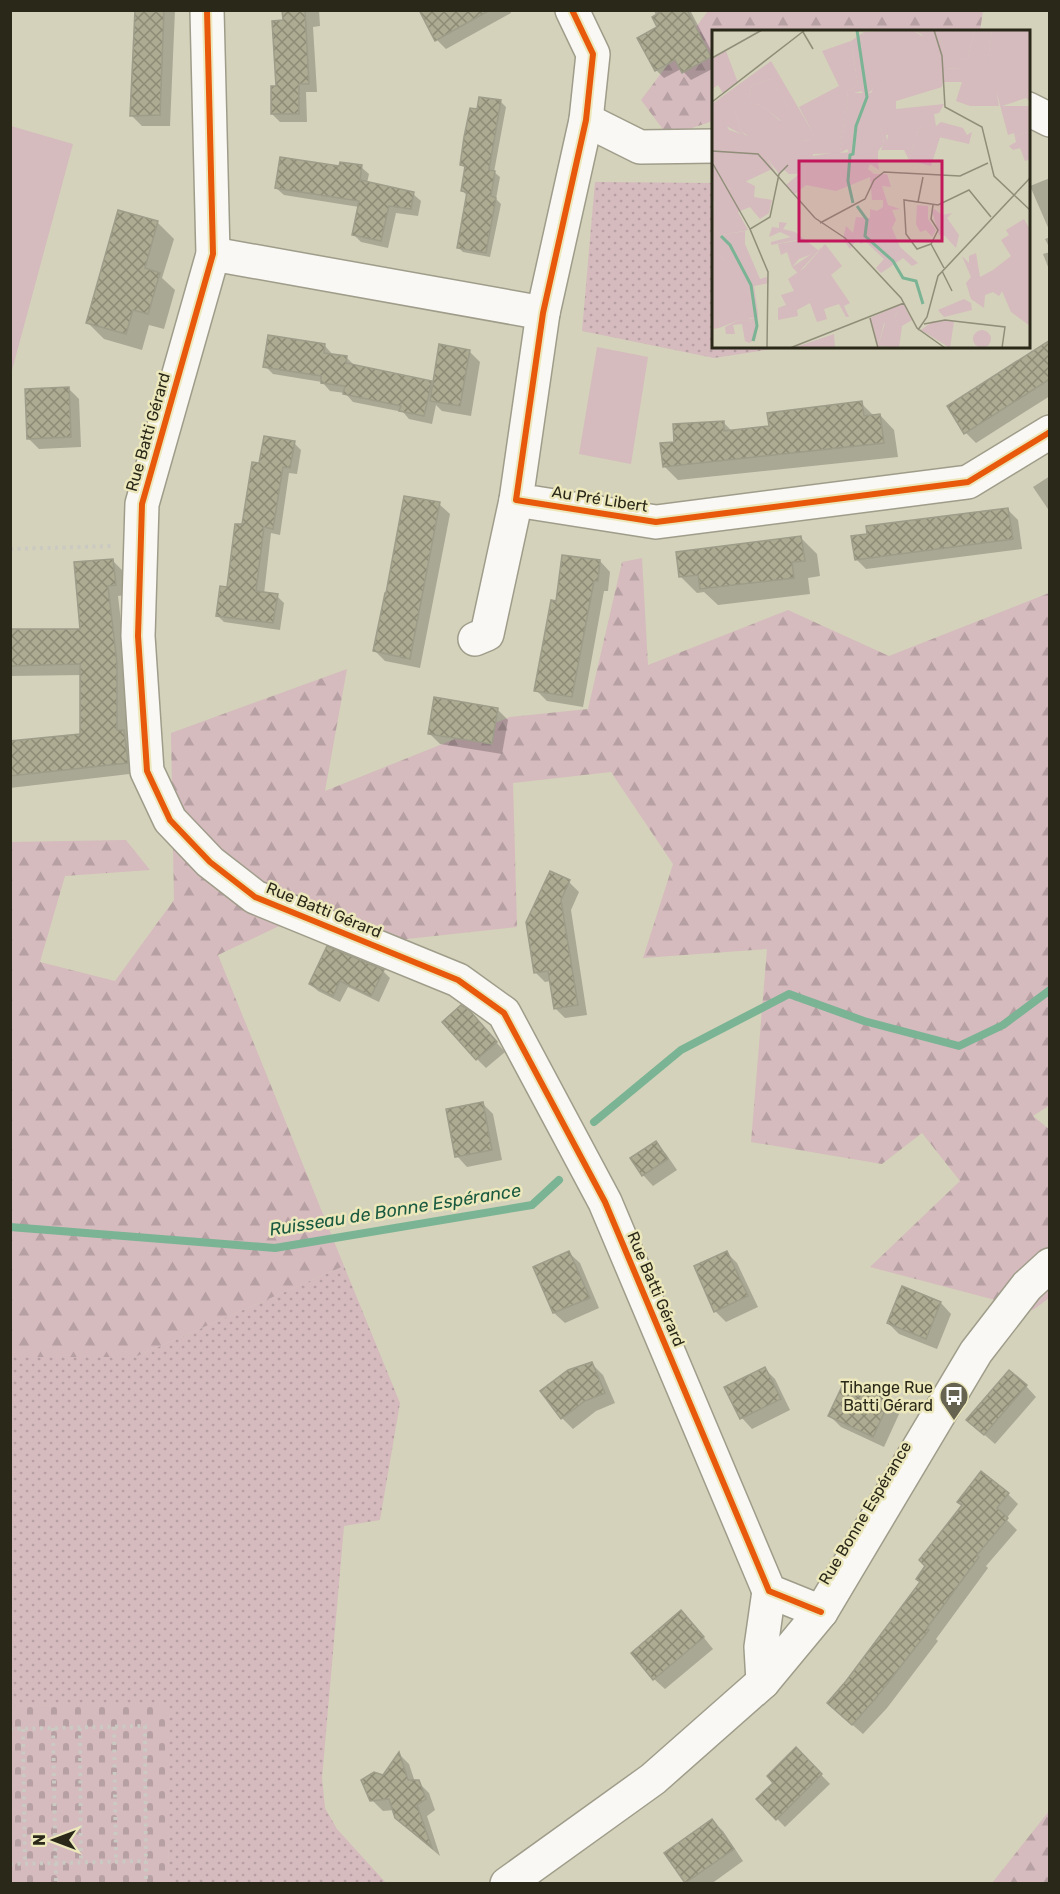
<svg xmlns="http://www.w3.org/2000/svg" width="1060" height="1894" font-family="Rubik,sans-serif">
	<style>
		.grass { fill: url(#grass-dots) }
		.forest { fill: url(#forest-firs) }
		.cemetery { fill: url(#cemetery-stones) }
		.pitch { fill: #d5babe }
		.shadow { fill: #0003 }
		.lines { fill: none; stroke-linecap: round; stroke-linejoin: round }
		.stream { stroke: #7ab494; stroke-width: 8 }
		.building { fill: url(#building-cross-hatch); stroke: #9e9d8a; stroke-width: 1.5 }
		.minor-casing { stroke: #9f9d8a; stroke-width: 36 }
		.path { stroke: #cac9c2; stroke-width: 4; stroke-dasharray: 3 4.5; stroke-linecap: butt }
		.minor { stroke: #f9f8f5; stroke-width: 33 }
		.cycleway-casing { stroke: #ece8bc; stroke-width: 10 }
		.cycleway { stroke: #e8590c; stroke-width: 6 }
		.labels { text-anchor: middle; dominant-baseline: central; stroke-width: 5; stroke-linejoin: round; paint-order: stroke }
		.street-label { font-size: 16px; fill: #2a2818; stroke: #ece8bc }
		.poi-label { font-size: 16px; fill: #2a2818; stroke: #ece8bc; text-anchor: end }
		.water-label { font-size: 18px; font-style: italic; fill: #1a5a40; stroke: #ece8bc }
		.inset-river { fill: none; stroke: #7ab494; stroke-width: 3 }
		.inset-road { fill: none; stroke: #908e79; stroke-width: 1.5 }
		.view { fill: #c2185b; fill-opacity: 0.15; stroke: #c2185b; stroke-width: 3 }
		.inset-edge { fill: none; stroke: #2a2818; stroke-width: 3 }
	</style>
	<defs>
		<pattern id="grass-dots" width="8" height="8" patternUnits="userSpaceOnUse" patternTransform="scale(1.5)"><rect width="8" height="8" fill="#d5babe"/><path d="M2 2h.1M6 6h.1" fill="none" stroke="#b7a0a3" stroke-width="1.8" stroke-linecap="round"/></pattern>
		<pattern id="forest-firs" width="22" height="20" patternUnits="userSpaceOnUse" patternTransform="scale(1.5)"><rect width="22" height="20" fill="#d5babe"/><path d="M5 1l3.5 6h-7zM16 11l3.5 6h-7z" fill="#b7a0a3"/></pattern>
		<pattern id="cemetery-stones" width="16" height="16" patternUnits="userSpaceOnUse" patternTransform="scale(1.5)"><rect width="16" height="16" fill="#d5babe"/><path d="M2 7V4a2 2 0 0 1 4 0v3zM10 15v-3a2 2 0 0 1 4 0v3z" fill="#b7a0a3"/></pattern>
		<pattern id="building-cross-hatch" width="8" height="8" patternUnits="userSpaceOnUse" patternTransform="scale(1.5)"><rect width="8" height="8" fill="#adab91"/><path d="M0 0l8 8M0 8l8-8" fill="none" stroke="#8d8b75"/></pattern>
	</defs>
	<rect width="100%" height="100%" fill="#d4d2ba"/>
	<g class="grass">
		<polygon points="595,182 713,183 714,346 784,347 714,358 582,331"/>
		<polygon points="344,1266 400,1403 380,1520 344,1526 322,1778 325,1808 337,1829 386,1883 169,1883 166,1704 11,1706 10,1357 135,1357"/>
	</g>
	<g class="forest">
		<polygon points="708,11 983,11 980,31 714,32 713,121 668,136 641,100"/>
		<polygon points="642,558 648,665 788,610 889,656 1049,593 1050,1105 1033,1116 1049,1129 1049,1298 1033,1310 870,1267 960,1181 922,1133 882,1164 751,1142 767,949 643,958 673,864 611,772 513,783 517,927 398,940 319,907 218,955 344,1266 135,1357 11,1357 10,842 126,840 150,870 65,876 40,962 115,981 174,900 171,733 347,669 325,791 510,717 588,709 622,562"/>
		<polygon points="1049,1811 1049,1883 992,1883"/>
	</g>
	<polygon class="cemetery" points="167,1703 169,1883 11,1883 11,1706"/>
	<g class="pitch">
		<polygon points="11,126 73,144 11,374 10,126"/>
		<polygon points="597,347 648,357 631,464 579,454"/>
	</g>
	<g class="shadow">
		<polygon points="133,10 175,10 170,126 142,126 131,115 136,14"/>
		<polygon points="284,10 319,10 320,26 313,27 317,92 306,92 307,122 280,122 272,114 277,87 284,22"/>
		<polygon points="421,10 510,10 511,13 446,49 437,40"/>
		<polygon points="654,10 690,10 714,56 714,68 691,80 681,69 664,78 656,70 660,27"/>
		<polygon points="481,99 501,102 506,107 494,172 500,177 496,199 501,204 490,257 463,252 458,247 468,196 462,191 466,169 462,165"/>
		<polygon points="341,167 361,167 369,174 367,183 413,194 421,201 418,216 396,213 388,248 361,242 353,234 359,207 284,195 276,188"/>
		<polygon points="1050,178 1050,232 1030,186"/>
		<polygon points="157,222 174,239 162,278 175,290 164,329 149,325 142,350 104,339 88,323"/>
		<polygon points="1050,237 1050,249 1045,239"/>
		<polygon points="1050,252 1050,272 1043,254"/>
		<polygon points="325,346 333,355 346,357 354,365 431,383 434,386 469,351 480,362 471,416 442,411 436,405 432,424 409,419 403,412 353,402 345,393 330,391 322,382 273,374 265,366"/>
		<polygon points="1050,363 1050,396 976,443 966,433"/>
		<polygon points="69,389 79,399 81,447 39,449 28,438"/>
		<polygon points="861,403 874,416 880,415 894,430 898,457 678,480 664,466 676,443 723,422 733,432 771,428"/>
		<polygon points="294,443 301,450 297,474 289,473 280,535 271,533 264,594 277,596 284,603 280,630 224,622 217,615 229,589 260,464"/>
		<polygon points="1050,476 1050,512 1033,487"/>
		<polygon points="439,504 450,514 420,668 385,661 374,650"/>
		<polygon points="1008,510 1018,520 1022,549 866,569 856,559"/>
		<polygon points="801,538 817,554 820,576 808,578 810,594 718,605 704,592 697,593 680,576"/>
		<polygon points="112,560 123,571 126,595 118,596 127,675 127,735 134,742 138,773 10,788 10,742 82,735 82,675 10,676 10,630 82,630"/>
		<polygon points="600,561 610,572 608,591 604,591 583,707 547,701 536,690 557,603"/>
		<polygon points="497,709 508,720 502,754 440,744 429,733"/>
		<polygon points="551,873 569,882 579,892 571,910 587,1015 565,1018 555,1008 551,981 545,982 535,972"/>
		<polygon points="383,971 390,978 379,1002 348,987 340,1002 318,991 310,984"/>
		<polygon points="478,1022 505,1052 486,1068 477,1059"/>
		<polygon points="482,1103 493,1114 502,1160 467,1167 457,1156"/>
		<polygon points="655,1143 666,1154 677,1170 653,1186 643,1175"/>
		<polygon points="569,1253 580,1263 599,1308 565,1323 554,1313 535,1268"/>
		<polygon points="727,1253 737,1263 758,1307 726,1322 715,1311"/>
		<polygon points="941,1303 951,1314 937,1349 899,1334 888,1323"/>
		<polygon points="592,1364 603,1375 615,1403 596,1411 573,1429 562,1418"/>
		<polygon points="764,1368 775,1379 790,1410 752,1429 742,1418"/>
		<polygon points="1026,1386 1036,1397 995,1444 979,1430"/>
		<polygon points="889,1402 900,1412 884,1447 841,1427 830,1416"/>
		<polygon points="1008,1494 1018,1504 1006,1519 1017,1530 986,1566 988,1568 936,1639 938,1641 887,1708 863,1734 839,1713"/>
		<polygon points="692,1623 713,1649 665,1689 654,1679"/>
		<polygon points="796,1749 830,1784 785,1827 758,1799 775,1783"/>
		<polygon points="399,1754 409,1764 415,1782 418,1782 429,1793 435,1810 427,1816 440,1856 408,1829 396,1818 394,1810 383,1811 372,1800 384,1776"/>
		<polygon points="712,1821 723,1831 743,1861 711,1884 687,1884 666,1853"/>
	</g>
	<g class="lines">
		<g class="stream">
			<polyline points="594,1122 681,1050 789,994 864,1021 959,1046 1003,1025 1050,990"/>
			<polyline points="10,1227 275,1248 532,1205 559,1180"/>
		</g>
	</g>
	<g class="building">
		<polygon points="135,10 164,10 160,115 130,116"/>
		<polygon points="282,10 305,10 309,84 299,84 299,114 271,114 271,86 276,86 272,21 283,20"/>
		<polygon points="419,10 490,10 435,41"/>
		<polygon points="664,10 687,10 711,57 682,73 675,60 655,71 637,38 657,27 652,17"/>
		<polygon points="479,97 501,100 489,170 495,171 491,196 496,198 486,253 457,248 467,192 461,191 465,166 460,165 464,137 470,108 477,109"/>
		<polygon points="280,157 339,166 340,162 362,165 360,180 414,192 411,209 389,206 381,241 352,235 359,201 275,188"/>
		<polygon points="118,210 158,221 145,268 160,273 148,314 133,310 126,334 86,323"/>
		<polygon points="268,335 325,344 324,353 347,356 346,363 432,381 424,416 399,411 401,406 343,394 345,386 321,383 321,376 263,367"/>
		<polygon points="1050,340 1050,379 964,434 947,406"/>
		<polygon points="439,344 470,350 460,406 430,401"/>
		<polygon points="69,387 71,437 27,439 25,389"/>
		<polygon points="862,401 864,416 880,414 884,443 663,467 660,443 674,442 673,424 724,421 724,431 769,426 767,413"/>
		<polygon points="264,436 295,441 290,468 283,467 273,529 264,527 256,591 278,594 273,623 216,616 220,586 227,587 235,524 242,524 252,462 259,463"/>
		<polygon points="404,496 440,502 410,659 373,651 385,593 386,593"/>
		<polygon points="1008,508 1013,539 855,560 851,536 867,534 866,526"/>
		<polygon points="801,536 805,561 792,562 794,578 700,589 698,575 679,577 676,552"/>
		<polygon points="562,555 600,560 598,581 594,581 572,697 534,691 551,600 556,601"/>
		<polygon points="113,559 116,585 108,586 117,663 117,730 124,730 128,763 10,776 10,741 80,734 80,664 10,666 10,629 80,629 74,562"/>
		<polygon points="434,697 498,708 492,744 428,734"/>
		<polygon points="550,871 570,880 561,900 578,1005 554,1009 548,971 534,973 526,922"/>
		<polygon points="327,946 384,970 371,996 340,981 333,996 309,984"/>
		<polygon points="461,1005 470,1011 497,1042 476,1060 442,1022"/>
		<polygon points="483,1102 492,1150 455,1157 446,1109"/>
		<polygon points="656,1141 668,1159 642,1176 630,1158"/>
		<polygon points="569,1251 590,1298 553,1313 533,1267"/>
		<polygon points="727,1251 748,1296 714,1312 694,1266"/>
		<polygon points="902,1286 941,1302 926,1339 887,1323"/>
		<polygon points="592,1362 605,1393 585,1401 561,1419 540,1391 568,1370"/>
		<polygon points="765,1367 781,1399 740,1419 724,1387"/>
		<polygon points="1009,1370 1027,1385 984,1435 966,1420"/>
		<polygon points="845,1380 890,1400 873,1437 828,1416"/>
		<polygon points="981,1471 1009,1493 997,1508 1008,1518 977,1555 979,1557 927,1628 929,1630 876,1698 852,1725 827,1703 846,1681 920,1582 916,1579 925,1566 919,1560 962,1505 957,1502"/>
		<polygon points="681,1610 704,1637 653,1680 631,1653"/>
		<polygon points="796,1747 822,1774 776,1820 756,1799 773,1783 767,1776"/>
		<polygon points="399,1752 408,1780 419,1780 426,1799 417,1805 432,1848 395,1818 389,1799 370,1801 361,1780 374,1772 383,1775"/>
		<polygon points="712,1819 734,1849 685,1883 664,1853"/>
	</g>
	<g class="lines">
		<g class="minor-casing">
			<g id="minor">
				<polyline points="207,10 213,254 142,504 138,636 147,771 170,820 210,862 255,897 458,980 504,1013 605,1202 769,1591 821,1612"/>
				<polyline points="572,10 593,54 586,120 543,313 516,500 656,522 968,482 1050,432"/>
				<polyline points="1028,109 1050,120"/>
				<polyline points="586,120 640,147 714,146"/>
				<polyline points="213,254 543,313"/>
				<polyline points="475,639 487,634 516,500"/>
				<polyline points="763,1682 761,1647 769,1591"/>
				<polyline points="507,1884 653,1779 763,1682 821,1612 976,1352 1027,1286 1050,1265"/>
			</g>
		</g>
		<g class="path">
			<polyline points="10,549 113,546"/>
			<polyline points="114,1727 116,1862"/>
			<polyline points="53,1728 56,1884"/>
			<polyline points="80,1728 81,1863"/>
			<polyline points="10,1729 145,1726 146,1884"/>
			<polyline points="23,1729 25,1863"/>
			<polyline points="10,1864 146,1861"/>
		</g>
		<use href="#minor" class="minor"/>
		<g class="cycleway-casing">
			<g id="cycleway">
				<polyline points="207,10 213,254 142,504 138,636 147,771 170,820 210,862 255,897 458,980 504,1013 605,1202 769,1591 821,1612"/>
				<polyline points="572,10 593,54 586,120 543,313 516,500 656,522 968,482 1050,432"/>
			</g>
		</g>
		<use href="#cycleway" class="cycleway"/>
	</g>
	<defs>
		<g id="bus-pin" transform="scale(1.5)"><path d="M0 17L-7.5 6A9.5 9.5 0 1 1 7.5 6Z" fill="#666451" stroke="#ece8bc"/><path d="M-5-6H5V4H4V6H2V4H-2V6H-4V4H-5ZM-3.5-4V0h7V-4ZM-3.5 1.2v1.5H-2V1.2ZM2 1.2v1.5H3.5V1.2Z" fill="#fff"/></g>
	</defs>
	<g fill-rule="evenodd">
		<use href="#bus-pin" x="954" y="1396"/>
	</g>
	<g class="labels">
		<g class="street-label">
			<text transform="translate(148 432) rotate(-74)">Rue Batti Gérard</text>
			<text transform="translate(600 499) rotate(9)">Au Pré Libert</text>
			<text transform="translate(324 910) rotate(22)">Rue Batti Gérard</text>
			<text transform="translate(656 1289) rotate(67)">Rue Batti Gérard</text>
			<text transform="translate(865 1513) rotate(-59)">Rue Bonne Espérance</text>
		</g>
		<g class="poi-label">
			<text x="933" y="1387">Tihange Rue<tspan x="933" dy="18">Batti Gérard</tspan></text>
		</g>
		<g class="water-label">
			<text transform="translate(395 1210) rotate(-9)">Ruisseau de Bonne Espérance</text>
		</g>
	</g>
	<g transform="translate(712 30)">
		<rect width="318" height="318" fill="#d4d2ba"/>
		<path d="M200,0l32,19 -6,-19h36l-6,28 -25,5 2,6h5l37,-3 5,-36h38v72l-4,-4 -24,8h28v25l-15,6 -1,-4 -6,2 -12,-45 -26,4v12l-14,-5 6,-19h-19l-1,5 -46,14v8l48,-5 -5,9 -5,1 2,12 5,-4 22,6 4,7 5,-3 -3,12 -30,-7 1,-3 -21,-7 -10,33 -5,-10h-5v-11l-12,2 2,-10 -8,-4 3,17 -6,7v10l-29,-8 -2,-4 -7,4 10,-60h21l8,-16 -18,-28 3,-17zM139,11l7,45 -10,5 -10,62 -25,1v-21l-14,-26 40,-21 -17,-35zM59,49l16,26 -6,16 -20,-16 -20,-3 8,-6 3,-11zM9,78h13l7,23 6,6 -21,-11 -7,17 -7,3v-32zM101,126h26v15l7,16 -10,4 -30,-6 -11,9 -9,-9 14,-12h13zM4,144l14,15 15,-8 10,5 -1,11 18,3 -3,13 -9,6 -10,-12 -12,5 10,18 -26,5 -10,-6zM205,175l11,1v13l8,11 -4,7 -6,-7 -6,2 -4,-8zM312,189l6,11v96l-19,-14 -18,-42 18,-14 -10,-16 8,-5 -3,-5zM88,210l17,12 -18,7 -7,8 -5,-15 -6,3 -3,-11zM113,214l17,22 -11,9 19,28 -6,3 5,11h-3l-7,-13 -15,5 3,10 -10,3 -7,-19 -13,7 1,6 -20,4v-12l8,-3 -5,-10 13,-4 -6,-12 16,-11zM0,225h7l6,6 17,32 7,-3 6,28 -35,-2 -1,12 -7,1zM186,281h9l5,9 -10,6 -3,22 -21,-2 7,-23 13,2 -3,-8zM27,290l15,2 -5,21 -4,-2 -3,-17 -9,1 2,9h-9l-1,-7zM261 309a9 9 0 1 1 18 0a9 9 0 1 1-18 0ZM122,304l1,14h-38l-1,-1z" fill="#d5babe"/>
		<path d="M200,0h26l6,19 -8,3 -15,-18zM262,0h18l-5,37 -43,2 -2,-6 26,-5zM152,2l-3,17 9,8 1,7 7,-2 1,14 5,-4v8l-18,15 -5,-4 -11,3 -10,59 11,-1 27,9 1,9 -9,-6 -2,5 6,5h13l4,13 -9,-1 6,19 12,4 -8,1 4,10 -4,8 8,19 18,16 -6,3 -9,-8 -22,15 -5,-5 8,-9 -19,-18 -4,3 -4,-5 -7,10 -7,-10 3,-13 7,7 3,-16 14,1v-9l7,2 6,-4v-7h-11l-2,-23 -24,10 -7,-16v-15h-26l25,-4 10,-61 10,-5 -7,-45zM14,21l12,32 -15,10 -5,-8 -6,4v-30zM59,31l42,72v7l-13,1v6h-12l-21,11 9,15 -4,-4 -42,20 -7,-8 -3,16 -8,5v-56l7,-3 -4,-10 11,-8 3,5 19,6 -7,-5 -7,-23h-13l-9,6v-10zM59,49l16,26 -7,16 -19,-16 -19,-3 7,-6 3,-11zM284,59l3,17h-29v-12zM172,95l5,6h9l1,3 -13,1 1,6 12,-3v12h-18l3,-7 -3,-16zM318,101v28l-5,2 -5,-13 -7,2 -4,-4 7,-4 -1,-5zM222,179l8,6 10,-2 -5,5 12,17 -3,13 -11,-12 -6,-1 -7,-24zM67,192l8,1 -4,6 12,3 23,18 4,-3 -24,26 -6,-6 24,-16 -20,-11 -25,5v-3l20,-5 -11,-5 -11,5 3,-10 7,1zM0,199l10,6 23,-4v13l15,35 7,-2 2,6 -15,3 4,28 -2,25 -7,4 5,-21 -15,-2 -20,8 1,-12 14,-5 7,5v-4l6,-1 3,8 5,-1 -6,-28 -7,3v13h-5l-18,-39 6,-6 -6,-6h-7zM264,223l4,24 13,-7 10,20 -4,6 -6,-4 -8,3 -1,13 -13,-9 -5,-16 5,-6 -9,-21 7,7v-7zM252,269l7,4 1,7 -28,7 -6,-7zM192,273l3,8h-9l-3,5 3,9 -6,3 -8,-5 -6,23 6,2h-6l-8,-30zM221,291h21l-4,27 -29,-18z" fill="#d5babe" fill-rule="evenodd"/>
		<path d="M101,110v33l-24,1 -6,-5 -3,6 -13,-17 21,-12 11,1v-6z" fill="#d5babe"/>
		<path d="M207,97l22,7 -10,32 -22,-6z" fill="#d5babe"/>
		<path class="inset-river" d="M141,173l-5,-22 2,-26 3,-1 3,-28 11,-29 -10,-67M145,176l10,14 -2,16 28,25 10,17 13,3 7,23M9,206l9,9 21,40 6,41 -4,15"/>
		<path class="inset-road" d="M222,0l8,26 3,51 37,20 12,49 36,34M91,2l10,17M0,28l50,-28M0,72l93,-72M0,121l46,3 57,64 30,20 56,60 16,30 28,20M1,134l37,65M206,172l5,-25M108,193l45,-24 9,-19 10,-8 76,4 28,-13M219,214l-14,5 -11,-15 -2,-34 34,5 31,-15 22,27M219,214l7,-14 -7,-11 2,-14M219,214l13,24M230,241l10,20M158,288l8,30M212,294l21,-4 60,7 -3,21M206,300l9,-13 11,-41 92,-98M55,318l1,-76 -18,-43 20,-12 9,-43 9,-9M78,318l114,-45"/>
		<path class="view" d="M87,131h143v80h-143z"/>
		<rect width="318" height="318" class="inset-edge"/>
	</g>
	<rect width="1060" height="1894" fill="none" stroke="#2a2818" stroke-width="24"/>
	<g transform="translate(54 1840) rotate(270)" stroke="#ece8bc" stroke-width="4.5" paint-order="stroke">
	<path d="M0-4.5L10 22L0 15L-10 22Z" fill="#2a2818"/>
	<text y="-9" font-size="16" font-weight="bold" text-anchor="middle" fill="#2a2818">N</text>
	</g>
</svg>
